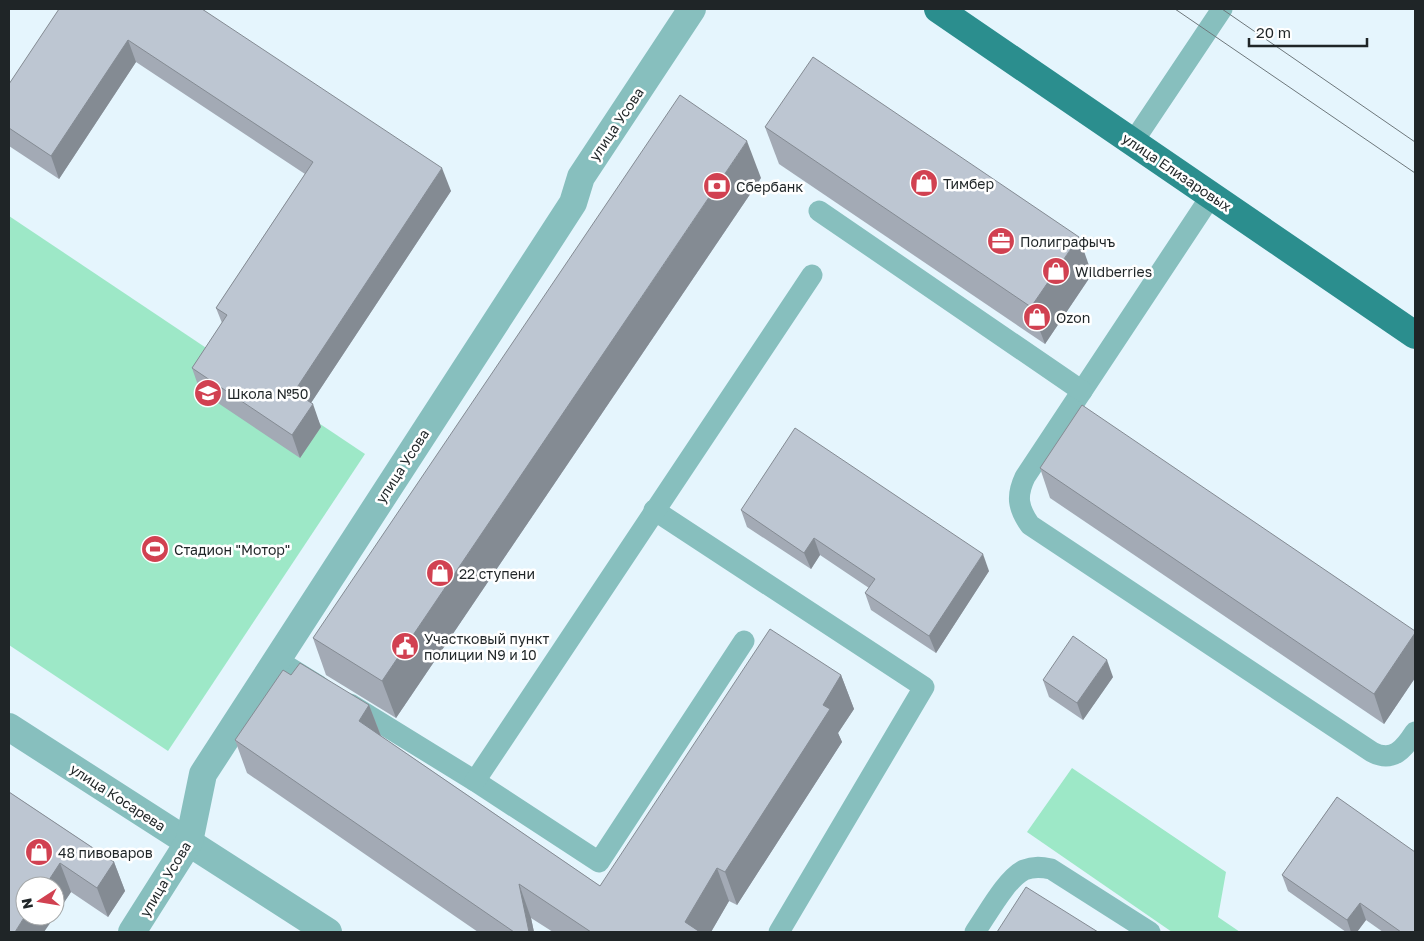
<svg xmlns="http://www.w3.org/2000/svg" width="1424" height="941" font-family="'Golos Text',sans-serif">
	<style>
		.green { fill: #9de8c7 }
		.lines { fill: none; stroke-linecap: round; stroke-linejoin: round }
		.lane { stroke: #87bfbe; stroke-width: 21 }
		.street { stroke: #87bfbe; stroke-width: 28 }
		.primary { stroke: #2b8e8e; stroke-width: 28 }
		.tram { stroke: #6e787c; stroke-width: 1 }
		.wall { fill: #a3aab5 }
		.shaded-wall { fill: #848b93 }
		.building { fill: #bdc6d2; stroke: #848b93 }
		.labels { text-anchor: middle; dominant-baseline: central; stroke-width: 5; stroke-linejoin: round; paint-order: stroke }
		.street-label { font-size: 14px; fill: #1f2527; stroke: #fff }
		.poi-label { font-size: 14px; fill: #1f2527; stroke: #fff; text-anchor: start }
	</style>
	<rect width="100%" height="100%" fill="#e5f5fd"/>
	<g class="green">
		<polygon points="9,216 365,454 168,751 9,645"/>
		<polygon points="1072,768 1226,872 1218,917 1240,932 1172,932 1027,832"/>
	</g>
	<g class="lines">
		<g class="lane">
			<polyline points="1133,142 1222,9"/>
			<path d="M1211,196l-186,281c-9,19 -7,31 5,48l342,227c21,11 32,-3 43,-20"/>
			<polyline points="819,211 1082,391"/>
			<polyline points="654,510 924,687 779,932"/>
			<polyline points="277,660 319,686"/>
			<polyline points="350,704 475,781 599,862 744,641"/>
			<polyline points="475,781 812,275"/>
			<path d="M975,932c12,-17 31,-53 49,-62 10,-4 18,-3 27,-1l99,63"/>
		</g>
		<g class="street">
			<polyline points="9,727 328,932"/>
			<polyline points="132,932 189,842 203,774 573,203 581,177 692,9"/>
		</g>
		<polyline class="primary" points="938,9 1415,335"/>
		<g class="tram">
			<polyline points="1175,9 1415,173"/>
			<polyline points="1222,9 1415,142"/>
		</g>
	</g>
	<g class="wall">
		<polygon points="202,9 451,191 311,403 321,427 300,458 200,391 192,368 222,323 216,308 305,174 136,62 59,179 9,146 9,84"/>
		<polygon points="765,127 1092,274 1045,344 779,164"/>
		<polygon points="761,178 396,718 326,675 313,638"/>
		<polygon points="1040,468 1415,631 1415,678 1384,724 1050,498"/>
		<polygon points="741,510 989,571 936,653 871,610 865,593 869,588 820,555 811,569 747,527"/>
		<polygon points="291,675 369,705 381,736 600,886 841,675 854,709 838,733 842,742 737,905 729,901 711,932 553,932 531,918 534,932 478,932 247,773 235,740"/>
		<polygon points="1113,677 1083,720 1049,697 1043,680"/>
		<polygon points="9,792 114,862 125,891 108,917 71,892 55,916 55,886"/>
		<polygon points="1337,797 1415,932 1383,932 1366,920 1357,932 1346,932 1288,891 1282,875"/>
	</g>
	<g class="shaded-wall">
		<polygon points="128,40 136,62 59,179 51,156"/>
		<polygon points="747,141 761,178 396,718 382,681"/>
		<polygon points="442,168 451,191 303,415 294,392"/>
		<polygon points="1079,237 1092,274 1045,344 1031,307"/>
		<polygon points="313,404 321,427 300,458 292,435"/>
		<polygon points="814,538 820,555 811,569 804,553"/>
		<polygon points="983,554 989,571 936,653 929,636"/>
		<polygon points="1415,633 1415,678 1384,724 1374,694"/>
		<polygon points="1107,660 1113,677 1083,720 1077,703"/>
		<polygon points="841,675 854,709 838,733 842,742 737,905 725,872 823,705"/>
		<polygon points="369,705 382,739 359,721"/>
		<polygon points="114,862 125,891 108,917 97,888"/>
		<polygon points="60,863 71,892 55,916 55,886 45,886"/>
		<polygon points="717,868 729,901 711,932 688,932 685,922"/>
		<polygon points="519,884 531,918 534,932 529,932"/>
		<polygon points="1360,903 1366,920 1357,932 1351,932 1347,920"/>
		<polygon points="25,916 55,916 44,932 15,932"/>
	</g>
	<g class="building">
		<polygon points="59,9 202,9 442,168 294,392 313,404 292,435 192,368 227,315 216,308 313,162 128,40 51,156 9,128 9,84"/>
		<polygon points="813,57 1079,237 1031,307 765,127"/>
		<polygon points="680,95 747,141 382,681 313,638"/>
		<polygon points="1082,405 1415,631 1415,633 1374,694 1040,468"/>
		<polygon points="795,428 983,554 929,636 865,593 875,579 814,538 804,553 741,510"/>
		<polygon points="770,629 841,675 823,705 830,709 725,872 717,868 685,922 700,932 591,932 519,884 529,932 511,932 514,932 235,740 283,670 291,675 300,663 369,705 359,721 600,886"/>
		<polygon points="1073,636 1107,660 1077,703 1043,680"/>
		<polygon points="9,792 114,862 97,888 60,863 45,886 25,886 25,916 15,932 9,932"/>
		<polygon points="1337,797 1415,852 1415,932 1401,932 1360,903 1347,920 1282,875"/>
		<polygon points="1026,887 1098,932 997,932"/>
	</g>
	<defs>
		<g id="shop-disc" transform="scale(1.4375)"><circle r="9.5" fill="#d14151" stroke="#fff"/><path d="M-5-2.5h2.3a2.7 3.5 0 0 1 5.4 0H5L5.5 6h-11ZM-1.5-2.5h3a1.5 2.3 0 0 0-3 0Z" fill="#fff"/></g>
		<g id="bank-disc" transform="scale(1.4375)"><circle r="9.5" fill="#d14151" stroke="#fff"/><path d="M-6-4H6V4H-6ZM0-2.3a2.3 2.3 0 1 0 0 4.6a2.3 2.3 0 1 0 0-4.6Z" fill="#fff"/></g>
		<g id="office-disc" transform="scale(1.4375)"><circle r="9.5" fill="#d14151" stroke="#fff"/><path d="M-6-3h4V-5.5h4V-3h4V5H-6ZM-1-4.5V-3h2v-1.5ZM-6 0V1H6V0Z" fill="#fff"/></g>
		<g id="school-disc" transform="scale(1.4375)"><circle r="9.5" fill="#d14151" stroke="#fff"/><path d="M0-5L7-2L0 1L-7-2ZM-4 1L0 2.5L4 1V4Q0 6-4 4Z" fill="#fff"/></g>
		<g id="stadium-disc" transform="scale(1.4375)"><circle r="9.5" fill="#d14151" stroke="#fff"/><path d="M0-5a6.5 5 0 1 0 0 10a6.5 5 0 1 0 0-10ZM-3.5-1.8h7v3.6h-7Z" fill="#fff"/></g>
		<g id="civic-disc" transform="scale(1.4375)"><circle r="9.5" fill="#d14151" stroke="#fff"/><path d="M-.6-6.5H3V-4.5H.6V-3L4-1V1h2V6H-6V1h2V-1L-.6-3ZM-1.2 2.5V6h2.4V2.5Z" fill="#fff"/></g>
	</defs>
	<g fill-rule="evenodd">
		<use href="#shop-disc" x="924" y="183"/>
		<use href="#bank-disc" x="717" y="186"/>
		<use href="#office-disc" x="1001" y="241"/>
		<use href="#shop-disc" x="1056" y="271"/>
		<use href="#shop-disc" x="1037" y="317"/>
		<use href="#school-disc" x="208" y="393"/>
		<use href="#stadium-disc" x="155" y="549"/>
		<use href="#shop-disc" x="440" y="573"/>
		<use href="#civic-disc" x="405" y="646"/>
		<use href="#shop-disc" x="39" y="852"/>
	</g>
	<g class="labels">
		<g class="street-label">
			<text transform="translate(616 124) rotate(-56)">улица Усова</text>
			<text transform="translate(1177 172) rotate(34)">улица Елизаровых</text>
			<text transform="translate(402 466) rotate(-57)">улица Усова</text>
			<text transform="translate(118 797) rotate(33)">улица Косарева</text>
			<text transform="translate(165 879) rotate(-59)">улица Усова</text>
		</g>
		<g class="poi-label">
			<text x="943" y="183">Тимбер</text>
			<text x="736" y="186">Сбербанк</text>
			<text x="1020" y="241">Полиграфычъ</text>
			<text x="1075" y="271">Wildberries</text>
			<text x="1056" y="317">Ozon</text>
			<text x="227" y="393">Школа №50</text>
			<text x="174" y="549">Стадион "Мотор"</text>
			<text x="459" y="573">22 ступени</text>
			<text x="424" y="638">Участковый пункт<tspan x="424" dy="16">полиции N9 и 10</tspan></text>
			<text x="58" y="852">48 пивоваров</text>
		</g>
	</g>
	<rect width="1424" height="941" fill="none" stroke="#1f2527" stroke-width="20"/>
	<g transform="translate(40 901) rotate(258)"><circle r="24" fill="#ffffff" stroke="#a5a8a9"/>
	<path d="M0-4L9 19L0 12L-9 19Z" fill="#d14151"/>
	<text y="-8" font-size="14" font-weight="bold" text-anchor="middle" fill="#1f2527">N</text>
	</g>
	<path d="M1249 38v8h118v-8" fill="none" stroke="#1f2527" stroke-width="2.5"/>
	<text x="1256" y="38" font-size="15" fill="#1f2527" stroke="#ffffff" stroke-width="4" paint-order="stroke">20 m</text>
</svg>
